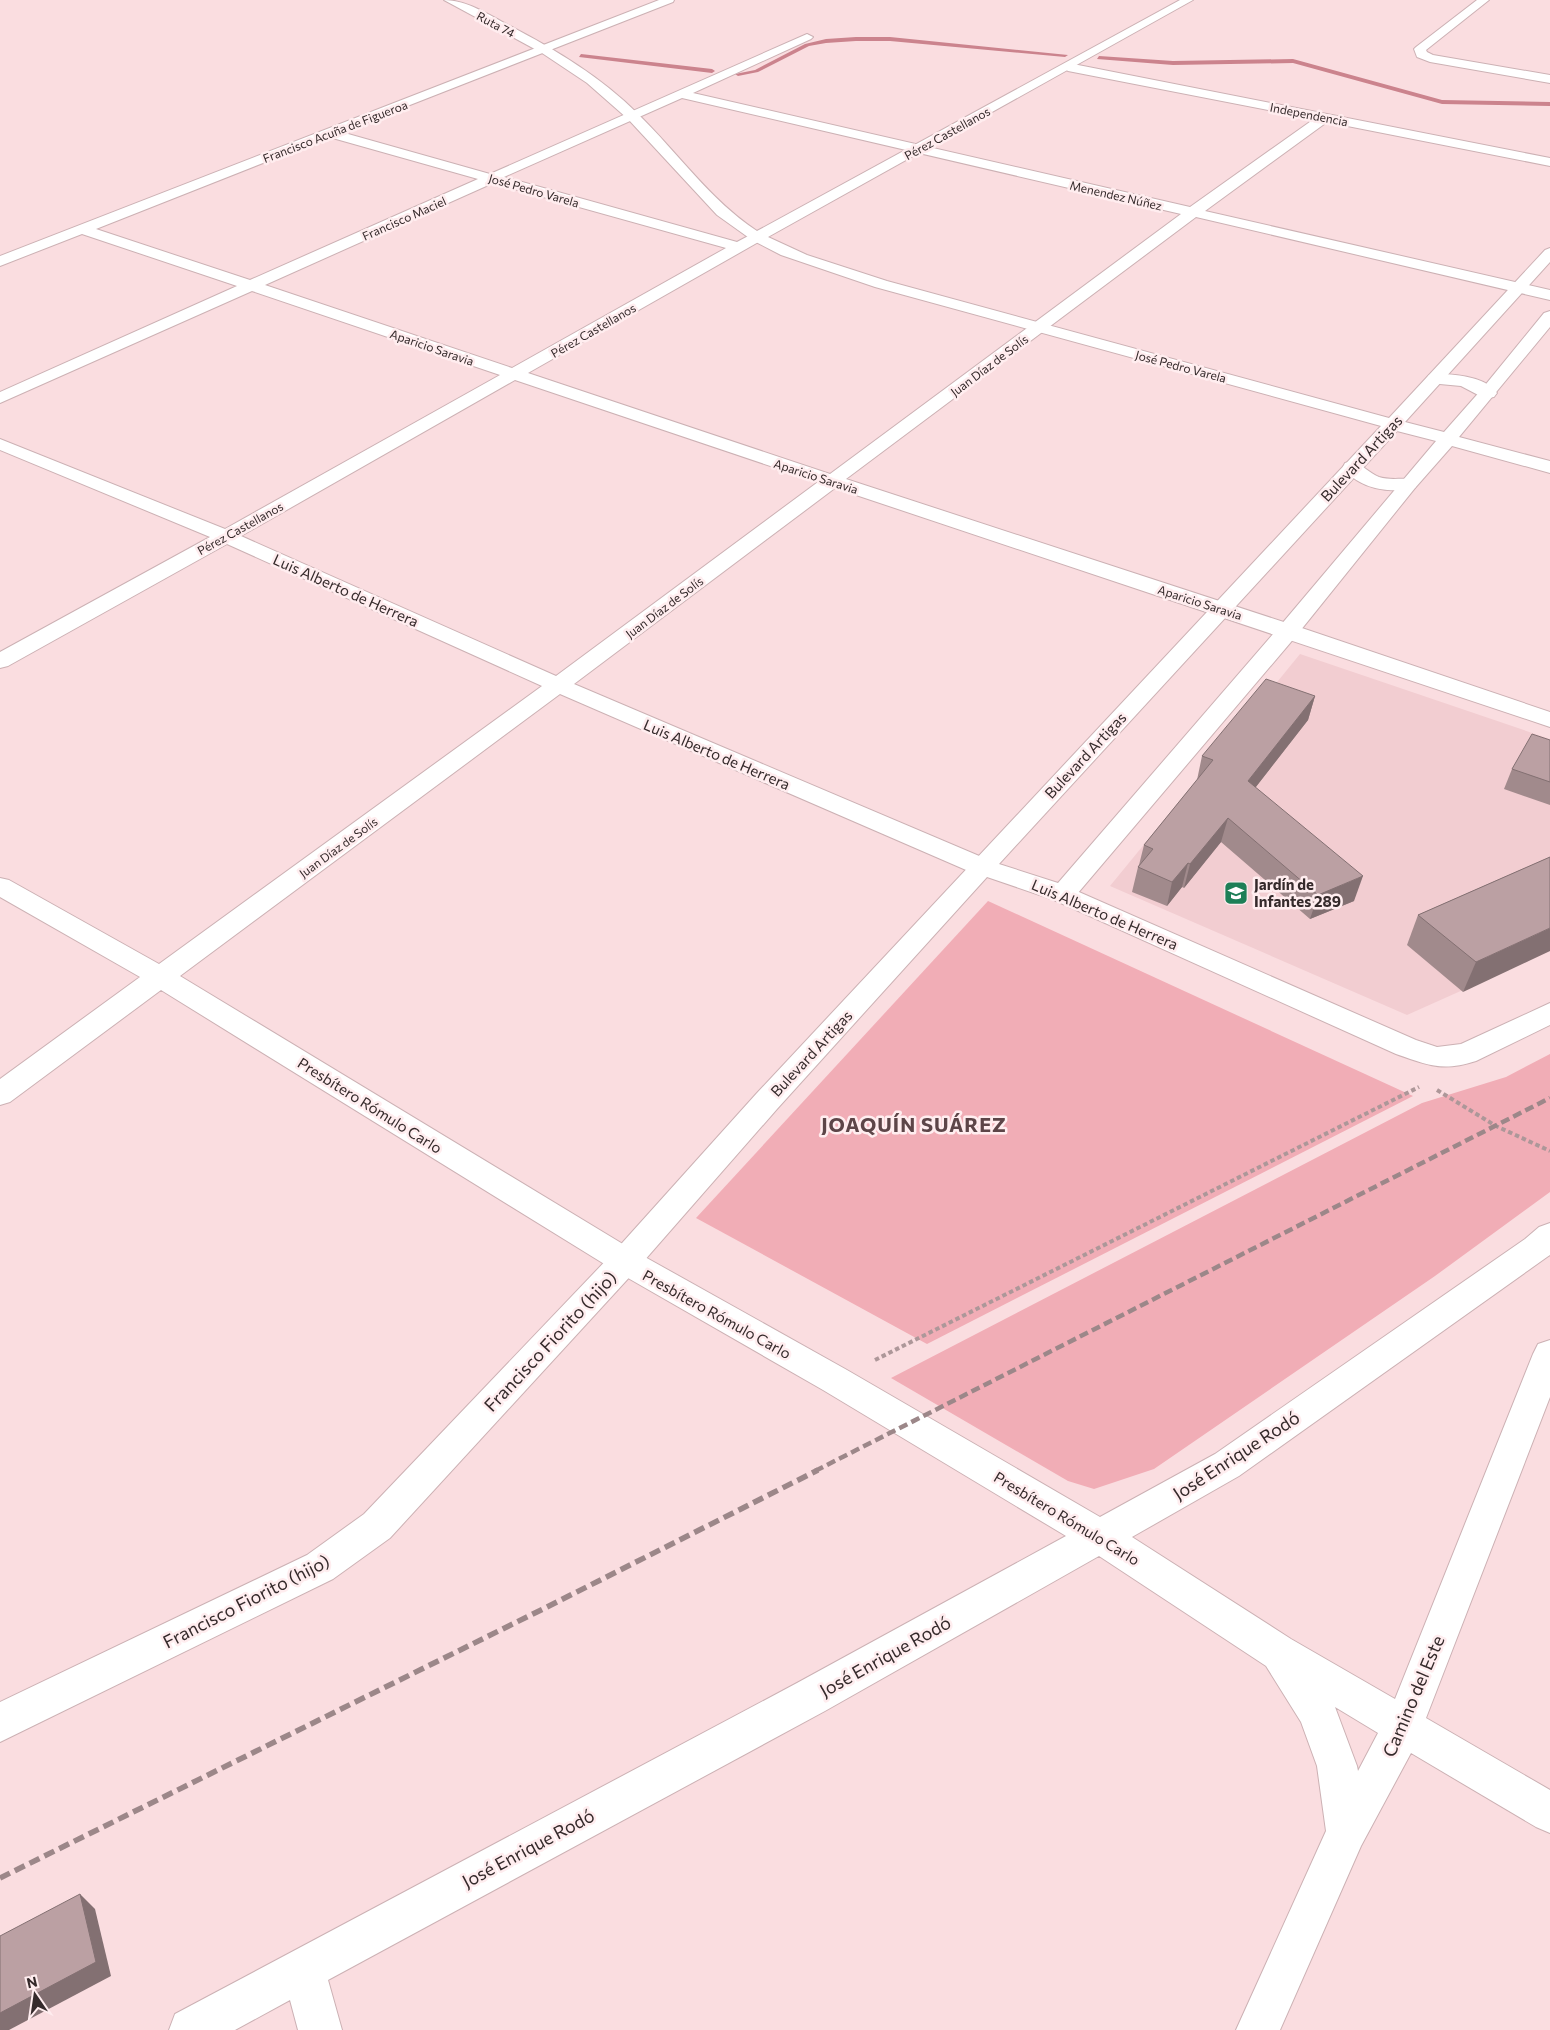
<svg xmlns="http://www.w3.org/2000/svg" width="1550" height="2030" font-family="Commissioner,sans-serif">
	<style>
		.built { fill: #f2cdd1 }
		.green { fill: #f1adb6 }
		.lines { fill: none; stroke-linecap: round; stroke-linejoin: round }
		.stream { fill: #cb838d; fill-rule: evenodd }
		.minor-casing { stroke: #ccb1b4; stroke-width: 2 }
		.tertiary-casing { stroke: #ccb1b4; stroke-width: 2 }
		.path { stroke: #ad9799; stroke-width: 4; stroke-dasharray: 4.5 3; stroke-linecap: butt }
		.minor { fill: #fff; fill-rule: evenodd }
		.tertiary { fill: #fff; fill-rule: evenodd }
		.rail-far1 { stroke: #9c8789; stroke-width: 4.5; stroke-dasharray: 9 4.5; stroke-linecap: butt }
		.rail { stroke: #9c8789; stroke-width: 5.5; stroke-dasharray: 11 5.5; stroke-linecap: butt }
		.wall { fill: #a18a8c }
		.shaded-wall { fill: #837072 }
		.building { fill: #bba0a3; stroke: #837072 }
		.labels { text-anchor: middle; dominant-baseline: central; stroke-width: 5; stroke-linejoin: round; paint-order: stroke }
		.far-street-label { font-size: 12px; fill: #352a2b; stroke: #ffedef }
		.street-label { font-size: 15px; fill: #352a2b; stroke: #ffedef }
		.poi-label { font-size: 15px; font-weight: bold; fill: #352a2b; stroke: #ffedef; text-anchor: start }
		.near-street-label { font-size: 18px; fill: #352a2b; stroke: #ffedef }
		.district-label { font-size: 20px; font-weight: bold; letter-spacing: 1px; fill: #5d4548; stroke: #ffedef }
	</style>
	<rect width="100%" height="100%" fill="#fadde0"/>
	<polygon class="built" points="1300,654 1550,739 1550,951 1407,1015 1110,886"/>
	<g class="green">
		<polygon points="988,901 1413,1096 927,1344 696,1218"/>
		<polygon points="1550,1054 1550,1192 1435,1276 1154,1469 1094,1489 1068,1481 891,1378 1422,1103 1506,1077"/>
	</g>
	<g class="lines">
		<g class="stream">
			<polygon points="856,37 890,37 1068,55 1065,57 890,41 856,41 826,43 809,46 758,72 738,76 735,74 755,70 805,44 826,39"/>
			<polygon points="581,54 712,69 715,71 712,73 579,57"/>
			<polygon points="1099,56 1173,61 1293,59 1442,100 1550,102 1550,106 1442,104 1293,63 1173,65 1097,59"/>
		</g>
		<g class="minor-casing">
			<g id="minor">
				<path d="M659,0h15l-1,2 -332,130 149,42 317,-140 6,3 -2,2 -118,54 497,114 124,-88 -246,-48 -6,-4 2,-3 4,-1 482,95v8l-223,-44 -122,89 345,79v10l-354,-83 -350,262 450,147 254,86v15l-715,-239 -261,196 417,177 4,6 -4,6 -9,2 -9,-2 -413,-179 -380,282 456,276 211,118 253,147 115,-63 310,-215 14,-12 11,-4v32l-3,2 -308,219 -107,61 159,102 104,60 138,-345 5,-10 12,-4v57l-124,321 124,72v43l-14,-6 -125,-74 -50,93 -81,184h-44l90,-199 -9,-65 -16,-44 -35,-56 -167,-110 -274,155 -497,269 14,50h-44l-8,-30 -55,30h-66l6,-16 622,-331 269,-147 -243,-146 -209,-120 -453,-280 -151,112 -10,3v-26l140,-102 -140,-80v-19l9,2 150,84 383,-278 -315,-142 -219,122 -8,2v-16l210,-115 -210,-87v-11l225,90 275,-154 -248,-84 -252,112v-11l237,-106 -155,-52 -82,32v-10zM682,98l499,116 -351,260 -302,-101 234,-133 2,-3 -2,-3h-10l-15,8 -233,-65zM329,137l149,42 -228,101 -154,-51zM493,183l233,65 -214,120 -247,-83zM515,380l303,102 -262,194 -315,-140zM1335,1707l43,26 -20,38 -1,-5z"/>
				<polygon points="1477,0 1489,0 1426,50 1427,52 1433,55 1550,75 1550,83 1430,62 1417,57 1414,49 1416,47"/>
				<path d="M1435,374c19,0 50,2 62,19l-3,4 -6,1 -6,-1 -21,-11 -32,-3 -3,-4 3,-4z"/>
				<path d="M1352,461c10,3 17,12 27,16 12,4 24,0 36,3l2,4 -2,4c-25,6 -57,1 -72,-21l2,-4z"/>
				<path d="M1063,885l353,155 21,7 24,-3 89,-41v22l-74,36c-34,11 -48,4 -80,-7l-342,-154 -4,-6 4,-6z"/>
			</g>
		</g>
		<g class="tertiary-casing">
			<path id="tertiary" d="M444,0c23,0 45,15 66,26 46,24 91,51 128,88 40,39 72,86 119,117l423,-231h13l-425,237 39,18 80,26 502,137 156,-168 5,-2v14l-145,160 39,10 38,-43 62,-76 6,-2v16l-91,110 91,24v12l-98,-27 -37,42 -119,148 -224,264 -9,3 -76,-26 -210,232 -141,161 -246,268 -57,41 -333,163v-40l307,-147 57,-41 250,-262 143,-159 624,-667 -506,-139 -94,-32 -29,-15 -35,-25 -89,-96 -41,-36 -45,-30zM1397,431l39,10 -156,185 -222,257 -59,-19z"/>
		</g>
		<g class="path">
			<polyline points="1437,1090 1496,1126 1550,1151"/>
			<polyline points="875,1360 1419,1087"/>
		</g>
		<use href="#minor" class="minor"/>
		<use href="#tertiary" class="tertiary"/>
		<polyline class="rail-far1" points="815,1471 1550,1098"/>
		<polyline class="rail" points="0,1878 547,1607 818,1470"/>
	</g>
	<g class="wall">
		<polygon points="1315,696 1308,720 1255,788 1354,901 1310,919 1221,842 1184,888 1182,887 1167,906 1132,892 1138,867 1139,865 1144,845 1197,780 1202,756"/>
		<polygon points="1550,740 1550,805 1504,789 1512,769"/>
		<polygon points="1550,857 1463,992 1407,945 1418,915"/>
	</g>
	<g class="shaded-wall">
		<polygon points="1315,696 1308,720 1241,806 1248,781"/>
		<polygon points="1228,818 1221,842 1184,888 1190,864"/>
		<polygon points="1188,863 1182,887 1167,906 1172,882"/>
		<polygon points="1363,876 1354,901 1310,919 1318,895"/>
		<polygon points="1550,928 1550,951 1463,992 1476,962"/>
		<polygon points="80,1894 95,1909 111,1976 9,2030 0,2030 0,2013"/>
	</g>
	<g class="building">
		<polygon points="1266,679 1315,696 1248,781 1363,876 1318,895 1228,818 1190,864 1188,863 1172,882 1138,867 1153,849 1144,845 1213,760 1202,756"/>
		<polygon points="1532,734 1550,740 1550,782 1512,769"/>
		<polygon points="1550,857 1550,928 1476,962 1418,915"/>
		<polygon points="80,1894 96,1962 0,2013 0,1936"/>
	</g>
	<defs>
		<g id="school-square" transform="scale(1.25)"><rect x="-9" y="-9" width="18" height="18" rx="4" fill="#1d7f57" stroke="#ffedef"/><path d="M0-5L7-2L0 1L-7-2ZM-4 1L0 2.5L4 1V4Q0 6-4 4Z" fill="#fff"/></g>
	</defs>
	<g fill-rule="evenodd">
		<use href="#school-square" x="1236" y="893"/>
	</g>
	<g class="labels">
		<g class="far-street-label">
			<text transform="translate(496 24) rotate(28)">Ruta 74</text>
			<text transform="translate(1309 114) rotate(11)">Independencia</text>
			<text transform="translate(335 131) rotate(-21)">Francisco Acuña de Figueroa</text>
			<text transform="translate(947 133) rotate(-29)">Pérez Castellanos</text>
			<text transform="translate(534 190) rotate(16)">José Pedro Varela</text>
			<text transform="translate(1116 195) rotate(13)">Menendez Núñez</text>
			<text transform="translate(404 218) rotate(-24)">Francisco Maciel</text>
			<text transform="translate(593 330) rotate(-30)">Pérez Castellanos</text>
			<text transform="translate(432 347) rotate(19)">Aparicio Saravia</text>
			<text transform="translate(989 365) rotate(-37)">Juan Díaz de Solís</text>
			<text transform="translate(1181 366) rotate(15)">José Pedro Varela</text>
			<text transform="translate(816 476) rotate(18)">Aparicio Saravia</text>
			<text transform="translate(240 528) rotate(-29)">Pérez Castellanos</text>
			<text transform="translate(1200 602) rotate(18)">Aparicio Saravia</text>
			<text transform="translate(664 607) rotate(-37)">Juan Díaz de Solís</text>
			<text transform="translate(338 847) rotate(-36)">Juan Díaz de Solís</text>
		</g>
		<g class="street-label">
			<text transform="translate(1361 458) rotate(-47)">Bulevard Artigas</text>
			<text transform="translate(346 590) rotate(24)">Luis Alberto de Herrera</text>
			<text transform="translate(717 754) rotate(23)">Luis Alberto de Herrera</text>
			<text transform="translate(1085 755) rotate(-47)">Bulevard Artigas</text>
			<text transform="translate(1105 914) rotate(23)">Luis Alberto de Herrera</text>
			<text transform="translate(811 1053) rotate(-47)">Bulevard Artigas</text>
			<text transform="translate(370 1105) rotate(32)">Presbítero Rómulo Carlo</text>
			<text transform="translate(717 1314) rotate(29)">Presbítero Rómulo Carlo</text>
			<text transform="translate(1067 1518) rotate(31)">Presbítero Rómulo Carlo</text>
		</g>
		<g class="poi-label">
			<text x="1254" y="884">Jardín de<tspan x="1254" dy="17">Infantes 289</tspan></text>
		</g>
		<g class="near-street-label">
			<text transform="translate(550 1341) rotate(-47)">Francisco Fiorito (hijo)</text>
			<text transform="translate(1236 1455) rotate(-33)">José Enrique Rodó</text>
			<text transform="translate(246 1601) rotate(-27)">Francisco Fiorito (hijo)</text>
			<text transform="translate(885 1656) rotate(-29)">José Enrique Rodó</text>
			<text transform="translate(1413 1696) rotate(-67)">Camino del Este</text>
			<text transform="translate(528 1848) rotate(-28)">José Enrique Rodó</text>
		</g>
		<g class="district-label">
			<text x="914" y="1124">JOAQUÍN SUÁREZ</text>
		</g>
	</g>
	<g transform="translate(35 1995) rotate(347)" stroke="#ffedef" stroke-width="4" paint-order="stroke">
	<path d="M0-4L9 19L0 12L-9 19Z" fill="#352a2b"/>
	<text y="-8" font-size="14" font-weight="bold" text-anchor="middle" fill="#352a2b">N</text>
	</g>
</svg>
